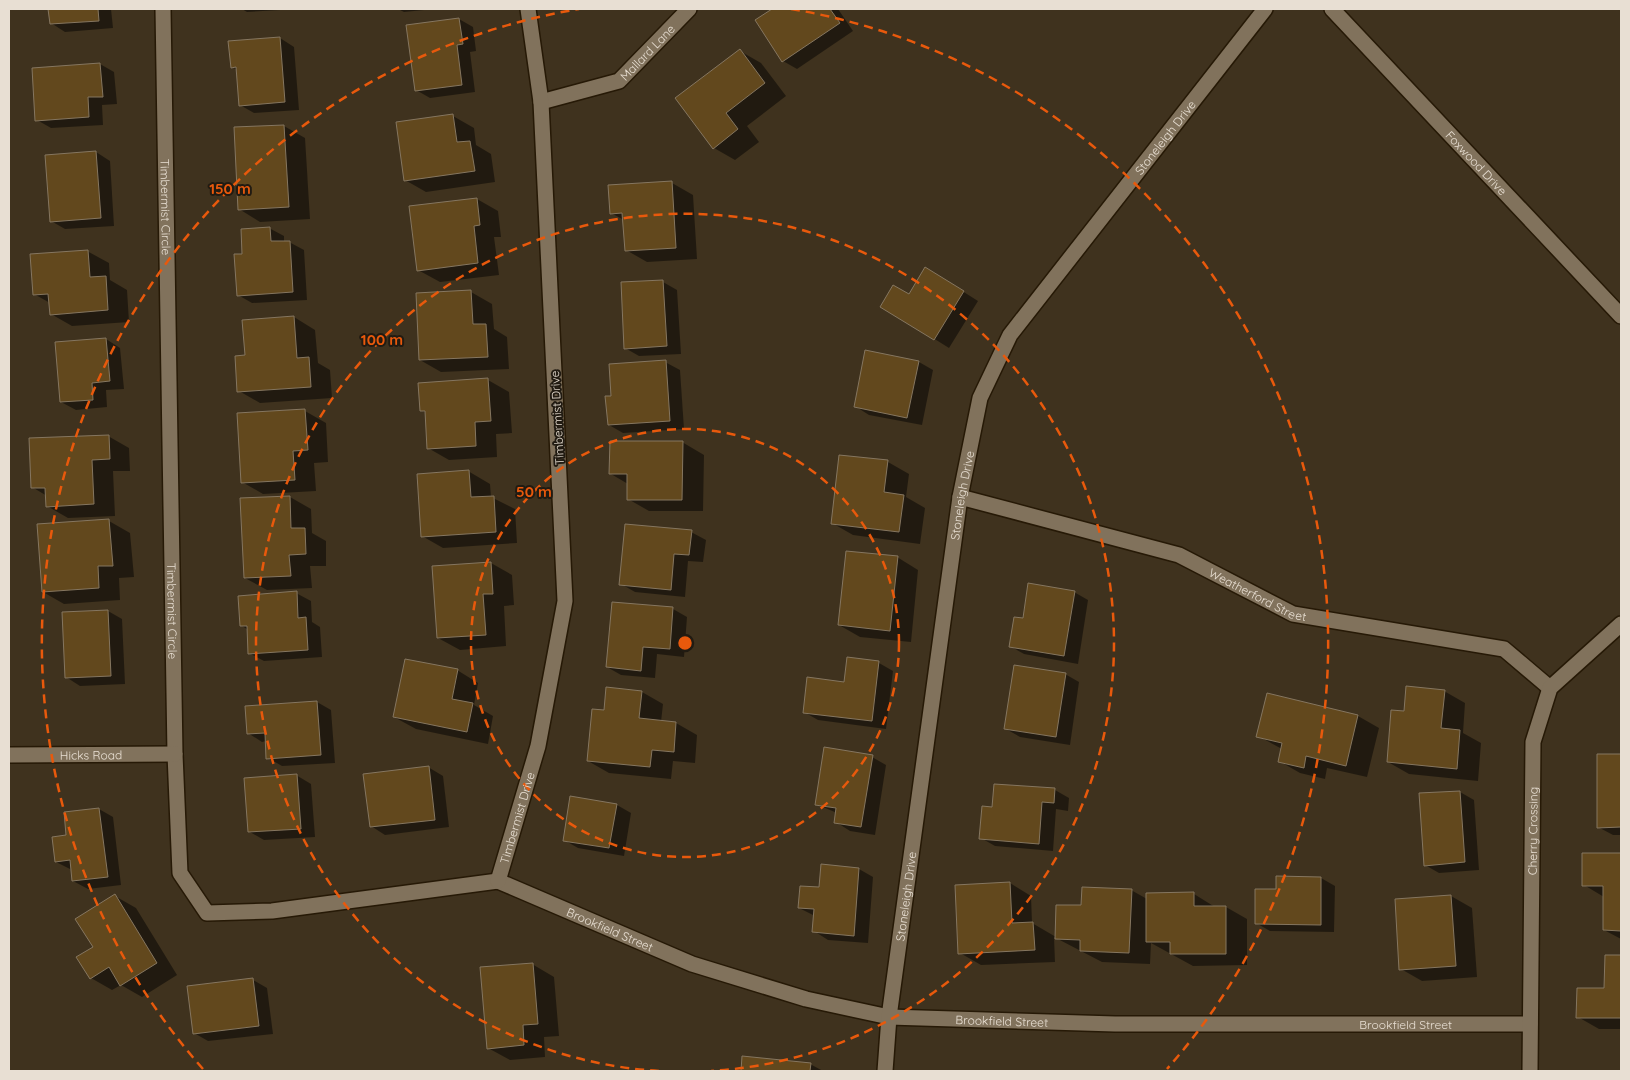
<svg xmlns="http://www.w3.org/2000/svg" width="1630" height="1080" font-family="Quicksand,sans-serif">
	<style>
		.shadow { fill: #0007 }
		.building { fill: #62481d; stroke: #857660 }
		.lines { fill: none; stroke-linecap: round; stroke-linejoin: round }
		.street-casing { stroke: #261906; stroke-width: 18 }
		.street { stroke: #81725c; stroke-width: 15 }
		.ring { fill: none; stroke: #e8590c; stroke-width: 2.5; stroke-dasharray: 9 6 }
		.labels { text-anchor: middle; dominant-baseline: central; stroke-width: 4; stroke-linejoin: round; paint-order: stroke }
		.street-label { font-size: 12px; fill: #e8dfd3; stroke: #211b12 }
		.centre { fill: #e8590c; stroke: #211b12; stroke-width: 2.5 }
		.ring-label { font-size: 15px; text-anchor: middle; font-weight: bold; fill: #e8590c; stroke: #211b12; stroke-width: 4; stroke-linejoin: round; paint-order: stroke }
	</style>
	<rect width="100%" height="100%" fill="#3f321e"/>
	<g class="shadow">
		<polygon points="50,9 111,9 113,28 65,32 51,23"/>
		<polygon points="242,9 298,9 247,12"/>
		<polygon points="398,9 434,9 404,12"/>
		<polygon points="774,9 838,9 853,31 797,69 783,61 756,20"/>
		<polygon points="459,19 473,27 476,51 470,52 475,92 430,98 416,90"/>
		<polygon points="280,38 294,47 299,110 254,113 240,105 237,70 232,67"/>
		<polygon points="740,51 761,63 786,96 747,126 759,142 735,160 714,148"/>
		<polygon points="100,64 114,72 117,104 102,105 103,125 51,128 37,120 33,69"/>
		<polygon points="453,116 474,128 476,145 491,154 495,182 426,192 405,180"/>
		<polygon points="284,126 305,138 310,219 260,222 239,209"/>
		<polygon points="96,152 110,161 114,226 65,229 51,221"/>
		<polygon points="672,183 693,195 697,259 647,262 626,250 624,220 611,213"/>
		<polygon points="477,199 498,211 501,237 494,237 499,275 440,282 418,270"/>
		<polygon points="269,228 284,236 284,242 289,242 304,250 307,300 252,303 238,295 244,255"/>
		<polygon points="87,251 109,263 110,280 127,290 129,322 72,326 51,314 50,303 34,294"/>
		<polygon points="940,277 978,301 949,348 882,306 910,296"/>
		<polygon points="663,282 677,290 681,354 639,356 625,348 622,284"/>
		<polygon points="471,292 492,304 494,329 507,337 509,369 441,372 420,360 417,294"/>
		<polygon points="294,317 315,330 318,363 330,370 332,398 260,403 239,391 246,356"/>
		<polygon points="106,339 120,348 124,389 106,390 107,407 76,410 61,402 56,344"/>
		<polygon points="665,362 680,370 684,429 623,433 609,425 612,397"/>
		<polygon points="919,362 933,370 922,425 869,415 855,406"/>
		<polygon points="488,380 509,392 512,433 496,434 497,457 449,460 428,448 426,413 421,410"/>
		<polygon points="305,411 326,423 328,462 314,463 316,491 263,494 242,482"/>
		<polygon points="108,436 129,448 130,471 113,471 115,516 68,518 47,506 47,496 32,487"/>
		<polygon points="682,442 704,455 703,511 649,511 628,499 628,484 611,474"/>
		<polygon points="888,462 909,474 906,497 925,508 920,544 853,535 832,523"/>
		<polygon points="468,471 490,484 491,497 515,509 517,543 443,548 422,536"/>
		<polygon points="290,497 311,509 312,533 326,541 326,566 310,566 312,588 267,590 245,578"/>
		<polygon points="109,521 130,533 134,577 119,578 120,600 64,604 43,592"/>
		<polygon points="691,532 706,540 703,562 688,561 685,597 635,592 621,584"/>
		<polygon points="897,557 918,570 911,642 860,637 839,625"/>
		<polygon points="491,563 512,575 514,605 504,606 506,646 460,650 438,638"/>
		<polygon points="1074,592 1088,600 1078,664 1024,654 1010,646"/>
		<polygon points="296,593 311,601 312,622 320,627 322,657 264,661 249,653 248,630 241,625"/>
		<polygon points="613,603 673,609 687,617 684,657 657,654 655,678 621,675 607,667"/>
		<polygon points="108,611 122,619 125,684 80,686 66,677"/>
		<polygon points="849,659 879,663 893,671 886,729 818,720 804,712 845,683"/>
		<polygon points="457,670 478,683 474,705 493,716 488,744 416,729 394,717"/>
		<polygon points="1065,674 1079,682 1070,745 1020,737 1006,729"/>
		<polygon points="1444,691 1465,703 1463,733 1481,743 1478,781 1409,774 1388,762 1405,712"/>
		<polygon points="642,692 663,704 661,722 676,723 697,735 695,763 673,761 671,779 609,773 588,761 605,711"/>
		<polygon points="1268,694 1358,716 1379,728 1367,777 1327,768 1325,779 1300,773 1279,761 1282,749 1258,736"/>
		<polygon points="317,702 331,710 335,763 282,766 268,758 266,741 262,742 248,733"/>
		<polygon points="1598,755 1621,755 1621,835 1613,835 1598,827"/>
		<polygon points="872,757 886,765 875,835 850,831 836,822 837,813 816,804"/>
		<polygon points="428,767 443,776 449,827 385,835 371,826"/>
		<polygon points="296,775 311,784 315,837 264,840 250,832"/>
		<polygon points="995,785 1055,790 1069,798 1068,811 1056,809 1053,851 995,846 981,838 993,808"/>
		<polygon points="1460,792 1474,800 1479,870 1439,873 1425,865"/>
		<polygon points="617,805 631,813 624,856 578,848 564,840"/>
		<polygon points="99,809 113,817 121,885 88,889 73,881 72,870 56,862 67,836 65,813"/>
		<polygon points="1583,854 1621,854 1621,939 1604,930 1604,897 1584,885"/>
		<polygon points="859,869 873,877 868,943 828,940 814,931 815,916 799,908 820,889"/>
		<polygon points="1321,878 1335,886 1334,932 1270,931 1256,923 1277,891"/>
		<polygon points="1010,883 1031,896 1032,923 1056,937 1083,907 1131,890 1147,899 1194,894 1215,907 1226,907 1247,919 1247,965 1193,966 1151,943 1150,964 1102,962 1054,937 1055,962 981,965 960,953"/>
		<polygon points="115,896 136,908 177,975 142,997 121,985 112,990 91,978 94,947"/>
		<polygon points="1451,896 1472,908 1477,977 1422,981 1401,969"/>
		<polygon points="1606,956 1621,957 1621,1029 1599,1029 1578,1017 1606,990"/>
		<polygon points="532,964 554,977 559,1036 544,1037 545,1057 510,1060 488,1048"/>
		<polygon points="253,980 267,988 273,1034 208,1041 194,1033"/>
		<polygon points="743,1058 810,1064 823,1071 742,1071"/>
	</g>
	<g class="building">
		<polygon points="48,9 98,9 99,21 50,24"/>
		<polygon points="772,9 830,9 840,23 782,62 755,20"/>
		<polygon points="459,18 463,44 457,45 462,85 415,91 406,25"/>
		<polygon points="280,37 285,102 239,106 236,67 231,68 228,41"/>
		<polygon points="740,49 765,83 726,113 738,129 713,149 675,98"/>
		<polygon points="100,63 103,97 88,97 89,117 35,121 32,68"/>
		<polygon points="453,114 457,142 470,141 475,171 404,181 396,122"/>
		<polygon points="284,125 289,207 238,210 234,127"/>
		<polygon points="96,151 101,218 50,222 45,155"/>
		<polygon points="672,181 676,248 625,251 622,213 610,214 608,185"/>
		<polygon points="477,198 480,225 474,226 478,263 417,271 409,206"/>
		<polygon points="270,227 271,241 290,241 293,292 237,296 234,254 242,254 241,229"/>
		<polygon points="88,250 90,277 106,276 108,310 50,315 48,294 33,295 30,254"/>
		<polygon points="925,267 964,291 934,340 880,307 893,285 909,294"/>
		<polygon points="663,280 667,346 624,349 621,282"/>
		<polygon points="471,290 473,324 486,324 488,357 419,360 416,293"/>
		<polygon points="294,316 297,358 309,357 311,387 237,392 235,356 245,355 242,320"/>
		<polygon points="106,338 110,381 92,383 93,400 60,402 55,342"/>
		<polygon points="865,350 919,361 907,418 854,407"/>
		<polygon points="666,360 670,421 608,425 605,396 611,396 609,364"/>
		<polygon points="488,378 491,421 475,422 476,446 427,449 425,411 420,411 418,383"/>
		<polygon points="305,409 308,450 293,451 295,480 241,483 237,413"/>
		<polygon points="109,435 110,459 92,460 94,504 46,507 45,488 31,488 29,438"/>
		<polygon points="610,441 683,441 682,500 627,500 627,474 609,474"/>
		<polygon points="839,455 888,460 884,492 904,495 899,532 831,524"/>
		<polygon points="469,470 471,497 494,496 496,532 421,537 417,474"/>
		<polygon points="290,496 291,528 305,528 306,554 289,555 291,576 244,578 240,498"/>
		<polygon points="109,519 113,566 98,566 99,588 42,592 37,524"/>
		<polygon points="625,524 692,530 689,555 674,554 671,590 619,585"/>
		<polygon points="846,551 898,556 890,631 838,625"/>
		<polygon points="491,562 493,594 483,594 486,635 437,638 432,566"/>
		<polygon points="1028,583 1075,591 1064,656 1009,647 1014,617 1023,618"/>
		<polygon points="297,591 298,618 306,617 308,650 248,654 247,626 240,626 238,596"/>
		<polygon points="612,602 673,607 670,649 643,647 641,671 606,667"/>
		<polygon points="108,610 111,676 65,678 62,612"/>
		<polygon points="847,657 879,661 872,721 803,713 807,677 844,682"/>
		<polygon points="405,659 458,669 452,699 473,703 467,732 393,717"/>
		<polygon points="1014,665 1066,673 1056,737 1004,729"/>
		<polygon points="1406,686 1445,690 1441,728 1460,730 1457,769 1387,762 1391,710 1404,711"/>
		<polygon points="606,687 642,691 639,718 676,722 674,752 652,750 650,767 587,761 592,709 604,710"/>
		<polygon points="1267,693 1358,715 1346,766 1306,756 1304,768 1278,762 1282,743 1256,737"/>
		<polygon points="317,701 321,755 266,759 265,733 247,734 245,706"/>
		<polygon points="824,747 873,755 861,827 834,823 836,808 815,805"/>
		<polygon points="1597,754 1621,754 1621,827 1597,828"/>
		<polygon points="429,766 435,820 370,827 363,774"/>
		<polygon points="297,774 301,829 248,832 244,778"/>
		<polygon points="994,784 1055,788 1054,803 1042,802 1039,844 979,839 982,806 992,807"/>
		<polygon points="1460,791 1465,862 1424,866 1419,793"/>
		<polygon points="570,796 617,804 609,848 563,841"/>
		<polygon points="99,808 108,877 72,881 70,860 55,862 52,837 66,835 64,812"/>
		<polygon points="1582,853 1621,853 1621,931 1603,930 1603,886 1582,886"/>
		<polygon points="821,864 859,868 854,936 812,932 814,909 798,908 800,886 819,887"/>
		<polygon points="1276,876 1321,877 1321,925 1255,924 1255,889 1276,889"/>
		<polygon points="1010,882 1012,923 1033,922 1035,950 958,954 955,885"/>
		<polygon points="1082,887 1132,889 1129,953 1080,951 1080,940 1055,939 1056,905 1081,905"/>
		<polygon points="1194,892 1194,906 1226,906 1226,954 1170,954 1170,942 1146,942 1146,893"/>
		<polygon points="115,894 157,963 120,986 109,967 90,979 76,957 93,947 75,919"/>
		<polygon points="1451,895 1456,966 1399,970 1395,899"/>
		<polygon points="1605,955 1621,955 1621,1018 1576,1018 1577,988 1604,988"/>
		<polygon points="533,963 538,1024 523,1025 524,1045 487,1049 480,967"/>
		<polygon points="253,978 259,1026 193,1034 187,986"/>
		<polygon points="742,1056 811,1063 810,1071 741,1071"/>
	</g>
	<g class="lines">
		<g class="street-casing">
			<g id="street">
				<path id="s1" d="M163,9l12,745 5,119 27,40 65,-2 226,-30"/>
				<path id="s2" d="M1332,9l289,307"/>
				<path id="s3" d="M541,102l78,-21 70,-72"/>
				<path id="s4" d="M960,497l219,58 114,59 211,35 46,39"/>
				<path id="s5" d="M9,755l166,-1"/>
				<path id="s6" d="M498,881l194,83 114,35 83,18 226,7h415"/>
				<path id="s7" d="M498,881l40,-135 27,-145 -24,-499 -13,-93"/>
				<path id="s8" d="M885,1071l4,-54 71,-520 20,-99 30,-63 255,-326"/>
				<path id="s9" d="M1530,1071l3,-329 17,-54 71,-64"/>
			</g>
		</g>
		<use href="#street" class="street"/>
	</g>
	<g class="ring">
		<circle cx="685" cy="643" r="214"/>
		<path d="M659 1071A429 429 0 1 1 711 1071"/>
		<path d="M203 1069A643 643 0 0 1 579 9M791 9A643 643 0 0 1 1167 1069"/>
	</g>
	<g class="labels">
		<g class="street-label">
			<text stroke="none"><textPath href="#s3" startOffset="121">Mallard Lane</textPath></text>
			<text stroke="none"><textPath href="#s8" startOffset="1001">Stoneleigh Drive</textPath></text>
			<text stroke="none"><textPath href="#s2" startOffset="211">Foxwood Drive</textPath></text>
			<text stroke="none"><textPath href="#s1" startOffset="198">Timbermist Circle</textPath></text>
			<text transform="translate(557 418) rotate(-93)">Timbermist Drive</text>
			<text stroke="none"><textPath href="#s8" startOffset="581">Stoneleigh Drive</textPath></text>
			<text stroke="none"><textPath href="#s4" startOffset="315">Weatherford Street</textPath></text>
			<text stroke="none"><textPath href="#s1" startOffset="602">Timbermist Circle</textPath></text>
			<text stroke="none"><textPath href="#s5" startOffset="82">Hicks Road</textPath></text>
			<text stroke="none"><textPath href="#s7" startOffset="66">Timbermist Drive</textPath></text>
			<text stroke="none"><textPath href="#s9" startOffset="240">Cherry Crossing</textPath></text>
			<text stroke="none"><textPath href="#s8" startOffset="176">Stoneleigh Drive</textPath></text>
			<text stroke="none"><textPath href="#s6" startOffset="122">Brookfield Street</textPath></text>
			<text stroke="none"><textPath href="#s6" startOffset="528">Brookfield Street</textPath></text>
			<text stroke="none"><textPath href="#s6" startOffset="932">Brookfield Street</textPath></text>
		</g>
	</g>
	<circle cx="685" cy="643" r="8" class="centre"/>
	<g class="ring-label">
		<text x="230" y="194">150 m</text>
		<text x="382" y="345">100 m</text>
		<text x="534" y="497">50 m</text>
	</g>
	<rect width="1630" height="1080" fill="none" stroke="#e8dfd3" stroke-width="20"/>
</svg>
